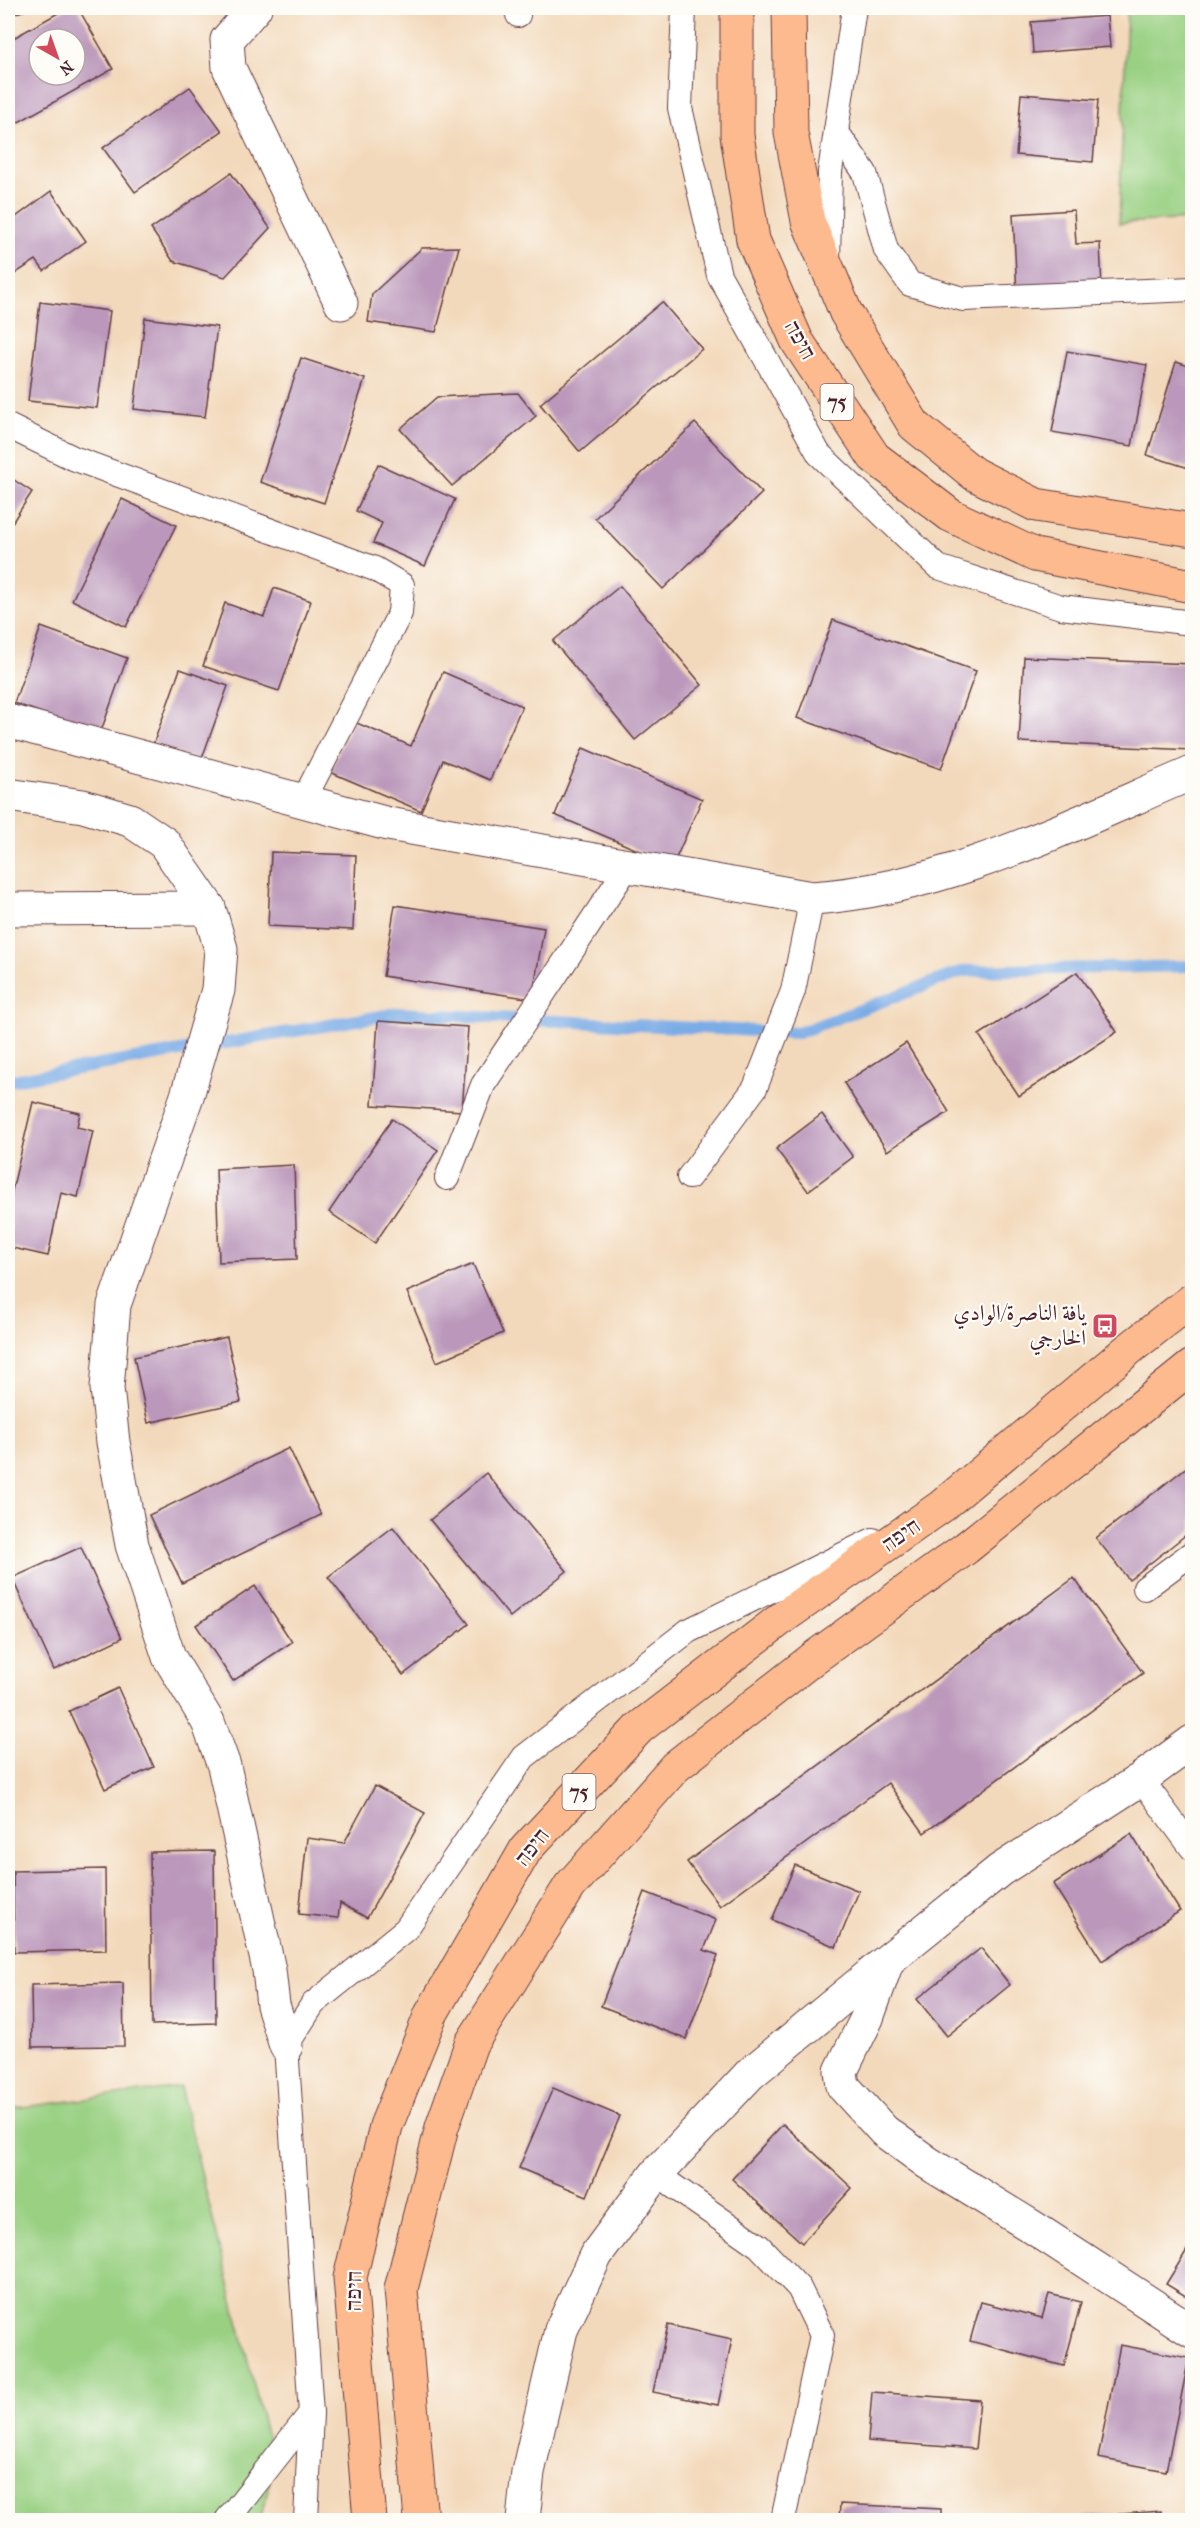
<svg xmlns="http://www.w3.org/2000/svg" width="1200" height="2528" font-family="'IM FELL French Canon',Amiri,'Frank Ruhl Libre',serif">
	<style>
		.green { fill: #99d082; stroke: #727856; stroke-width: 1.5 }
		.lines { fill: none; stroke-linecap: round; stroke-linejoin: round }
		.stream { stroke: #7aace6; stroke-width: 12 }
		.building { fill: #bb98bb; fill-rule: evenodd }
		.service-casing { stroke: #633b41; stroke-width: 26 }
		.minor-casing { stroke: #633b41; stroke-width: 35 }
		.trunk-casing { stroke: #633b41; stroke-width: 35 }
		.service { stroke: #fff; stroke-width: 24 }
		.minor { stroke: #fff; stroke-width: 33 }
		.trunk { stroke: #fcba8e; stroke-width: 33 }
		.labels { text-anchor: middle; dominant-baseline: central; stroke-width: 4.5; stroke-linejoin: round; paint-order: stroke }
		.shield { fill: #fdfcf7; stroke: #806168; stroke-width: 1.5 }
		.shield-label { font-size: 21px; font-weight: bold; fill: #4a1f2b }
		.street-label { font-size: 22px; fill: #4a1f2b; stroke: #fdfcf7 }
		.poi-label { font-size: 22px; fill: #4a1f2b; stroke: #fdfcf7; text-anchor: end }
	</style>
	<rect width="100%" height="100%" fill="#fdfcf7"/>
	<filter id="ink" filterUnits="userSpaceOnUse"><feTurbulence type="fractalNoise" baseFrequency=".0167" numOctaves="2"/><feDisplacementMap in="SourceGraphic" scale="12" xChannelSelector="R" yChannelSelector="G"/><feConvolveMatrix kernelMatrix="1 2 1 2 8 2 1 2 1" color-interpolation-filters="sRGB"/></filter>
	<filter id="wash" filterUnits="userSpaceOnUse"><feTurbulence type="fractalNoise" baseFrequency=".008" numOctaves="4" result="noise"/><feDisplacementMap in="SourceGraphic" scale="24" xChannelSelector="R" yChannelSelector="G"/><feGaussianBlur stdDeviation="1.35" result="paint"/><feColorMatrix in="noise" values="0 0 0 0 0 0 0 0 0 0 0 0 0 0 0 0 0 1.4 0 .05"/><feComposite in="paint" operator="in"/></filter>
	<g filter="url(#wash)">
		<rect width="100%" height="100%" fill="#f3d9bb"/>
		<g class="green">
			<polygon points="1127,8 1192,8 1192,219 1119,223"/>
			<polygon points="180,2087 274,2466 260,2520 8,2520 8,2109"/>
		</g>
		<g class="lines">
			<polyline class="stream" points="8,1081 398,1013 798,1033 963,971 1192,966"/>
		</g>
		<g id="blocks">
			<g class="building">
				<polygon points="8,8 31,8 8,16"/>
				<path d="M67,8h11l35,61 -105,59v-87zM39,39h36v36h-36z"/>
				<polygon points="1107,16 1110,47 1033,53 1031,22"/>
				<polygon points="190,87 222,131 135,192 103,148"/>
				<polygon points="1021,94 1098,100 1093,162 1016,155"/>
				<polygon points="231,173 270,228 225,277 173,261 151,229"/>
				<polygon points="51,191 86,241 44,271 36,260 13,275 8,268 8,223"/>
				<polygon points="1074,210 1076,244 1100,243 1102,288 1017,293 1013,214"/>
				<polygon points="459,247 436,332 368,322 372,294 422,248"/>
				<polygon points="40,302 110,311 97,408 28,401"/>
				<polygon points="662,302 702,349 580,452 540,404"/>
				<polygon points="145,318 217,327 205,417 134,409"/>
				<polygon points="1067,351 1147,365 1132,446 1052,432"/>
				<polygon points="301,358 365,379 324,503 260,482"/>
				<polygon points="1176,362 1192,367 1192,469 1147,455"/>
				<polygon points="518,393 536,416 452,486 400,429 437,397"/>
				<polygon points="695,423 762,493 663,589 595,518"/>
				<polygon points="378,464 455,499 425,566 373,543 382,523 356,511"/>
				<polygon points="8,476 32,492 8,529"/>
				<polygon points="122,499 176,525 126,627 72,600"/>
				<polygon points="620,586 702,685 635,740 553,641"/>
				<polygon points="274,588 311,601 279,691 203,666 225,603 264,617"/>
				<polygon points="833,620 976,671 941,769 797,718"/>
				<polygon points="41,627 127,658 100,734 14,703"/>
				<polygon points="1024,657 1192,664 1192,750 1019,742"/>
				<polygon points="180,669 228,686 201,761 153,745"/>
				<polygon points="443,672 522,706 490,780 443,760 421,811 330,772 352,721 411,746"/>
				<polygon points="583,748 702,799 673,865 555,815"/>
				<polygon points="271,852 356,855 353,930 268,926"/>
				<polygon points="395,905 544,928 532,999 383,976"/>
				<polygon points="1077,972 1117,1032 1019,1096 979,1035"/>
				<polygon points="378,1021 468,1027 462,1111 372,1105"/>
				<polygon points="906,1043 949,1112 887,1151 844,1083"/>
				<polygon points="33,1102 80,1113 77,1127 93,1131 78,1197 61,1193 48,1256 8,1247 8,1194 11,1195"/>
				<polygon points="822,1114 853,1157 808,1191 776,1149"/>
				<polygon points="392,1119 438,1150 375,1243 329,1212"/>
				<polygon points="294,1165 297,1259 219,1262 216,1169"/>
				<polygon points="473,1264 503,1333 437,1362 407,1292"/>
				<polygon points="227,1337 241,1402 148,1423 134,1357"/>
				<polygon points="289,1448 321,1515 182,1583 149,1515"/>
				<polygon points="1192,1463 1192,1530 1129,1580 1096,1538"/>
				<polygon points="486,1473 567,1571 510,1617 430,1520"/>
				<polygon points="393,1527 469,1624 403,1675 328,1577"/>
				<polygon points="81,1547 122,1638 54,1670 12,1578"/>
				<polygon points="1074,1578 1143,1673 924,1833 888,1783 720,1906 687,1862"/>
				<polygon points="255,1586 292,1642 233,1681 196,1625"/>
				<polygon points="118,1688 154,1767 105,1789 69,1711"/>
				<polygon points="375,1786 425,1813 367,1918 340,1903 338,1918 299,1914 307,1838 344,1843"/>
				<polygon points="1131,1834 1180,1911 1102,1961 1053,1884"/>
				<polygon points="214,1851 216,2023 152,2025 150,1852"/>
				<polygon points="795,1865 859,1891 836,1947 772,1920"/>
				<polygon points="105,1869 106,1950 14,1952 13,1871"/>
				<polygon points="645,1892 716,1920 704,1950 718,1955 686,2039 601,2006"/>
				<polygon points="981,1948 1010,1985 947,2036 917,1999"/>
				<polygon points="123,1983 124,2046 32,2047 31,1985"/>
				<polygon points="553,2088 620,2116 587,2196 519,2168"/>
				<polygon points="783,2124 852,2188 802,2243 732,2179"/>
				<polygon points="1192,2242 1192,2300 1166,2284"/>
				<polygon points="1049,2294 1081,2302 1064,2366 970,2341 981,2302 1042,2318"/>
				<polygon points="668,2325 732,2339 718,2405 653,2392"/>
				<polygon points="1120,2345 1189,2358 1166,2471 1098,2458"/>
				<polygon points="872,2392 980,2400 975,2449 868,2441"/>
				<polygon points="840,2504 941,2509 941,2520 839,2520"/>
				<polygon points="1161,2511 1161,2520 1082,2520 1082,2517"/>
			</g>
		</g>
	</g>
	<g filter="url(#ink)">
		<use href="#blocks" fill-opacity="0" stroke="#633b41" stroke-width="1.5"/>
		<g class="lines">
			<g class="service-casing">
				<g id="service">
					<polyline points="684,8 680,108 719,275 819,454 938,567 1061,607 1192,623"/>
					<polyline points="518,15 519,8"/>
					<polyline points="836,131 865,173 886,250 910,284 963,299 1192,289"/>
					<polyline points="828,260 830,172 854,8"/>
					<polyline points="8,426 73,458 375,569 402,585 400,613 303,801"/>
					<polyline points="689,1177 755,1088 793,991 812,898"/>
					<polyline points="447,1178 483,1085 628,866"/>
					<polyline points="1145,1588 1192,1553"/>
					<polyline points="1141,1779 1192,1848"/>
					<polyline points="656,2174 759,2246 799,2288 822,2335 783,2520"/>
					<polyline points="227,2520 311,2413"/>
					<polyline points="306,2520 311,2413 286,2046 313,2004 406,1929 524,1757 688,1631 873,1540"/>
				</g>
			</g>
			<g class="minor-casing">
				<g id="minor">
					<polyline points="255,8 227,40 229,68 341,303"/>
					<path d="M8,721l380,103 424,74c134,-9 258,-73 380,-125"/>
					<polyline points="8,795 83,806 130,820 164,843 209,908 221,949 218,990 187,1096 114,1305 107,1388 113,1442 132,1545 169,1657 208,1722 224,1766 269,1970 273,2005 286,2046"/>
					<polyline points="8,909 209,908"/>
					<polyline points="887,1962 867,2018 841,2071 843,2086 884,2131 928,2163 1034,2228 1192,2331"/>
					<polyline points="523,2520 528,2472 561,2330 596,2255 656,2174 750,2074 888,1960 1000,1870 1141,1779 1192,1742"/>
				</g>
			</g>
			<g class="trunk-casing">
				<g id="trunk">
					<polyline points="737,8 737,135 753,240 797,341 874,457 950,515 1035,555 1192,586"/>
					<polyline points="789,8 791,133 808,221 846,313 914,425 974,474 1036,505 1192,530"/>
					<polyline points="370,2520 350,2278 386,2126 431,2014 526,1849 639,1728 786,1615 942,1506 1129,1349 1192,1300"/>
					<polyline points="421,2520 401,2289 442,2127 471,2044 570,1886 675,1767 815,1657 966,1548 1192,1366"/>
				</g>
			</g>
			<use href="#service" class="service"/>
			<use href="#minor" class="minor"/>
			<use href="#trunk" class="trunk"/>
		</g>
	</g>
	<defs>
		<g id="bus-square" transform="scale(1.35)"><rect x="-9" y="-9" width="18" height="18" rx="4" fill="#d1495b" stroke="#fdfcf7"/><path d="M-5-6H5V4H4V6H2V4H-2V6H-4V4H-5ZM-3.5-4V0h7V-4ZM-3.5 1.2v1.5H-2V1.2ZM2 1.2v1.5H3.5V1.2Z" fill="#fff"/></g>
	</defs>
	<g fill-rule="evenodd">
		<use href="#bus-square" x="1105" y="1326"/>
	</g>
	<g class="labels">
		<g class="shield">
			<rect x="820.5" y="384" width="33" height="36" rx="4.5"/>
			<rect x="562.5" y="1774" width="33" height="36" rx="4.5"/>
		</g>
		<g class="shield-label">
			<text x="837" y="402">75</text>
			<text x="579" y="1792">75</text>
		</g>
		<g class="street-label">
			<text transform="translate(800 340) rotate(61)">חיפה</text>
			<text transform="translate(901 1535) rotate(-35)">חיפה</text>
			<text transform="translate(532 1847) rotate(-52)">חיפה</text>
			<text transform="translate(354 2291) rotate(-89)">חיפה</text>
		</g>
		<g class="poi-label">
			<text x="1086" y="1313">يافة الناصرة/الوادي<tspan x="1086" dy="25">الخارجي</tspan></text>
		</g>
	</g>
	<rect width="1200" height="2528" fill="none" stroke="#fdfcf7" stroke-width="30"/>
	<g transform="translate(57 57) rotate(140)"><circle r="28" fill="#fdfcf7" stroke="#b5a4a5" stroke-width="1.5"/>
	<path d="M0-4.5L10 22L0 15L-10 22Z" fill="#d1495b"/>
	<text y="-9" font-size="16" font-weight="bold" text-anchor="middle" fill="#4a1f2b">N</text>
	</g>
</svg>
